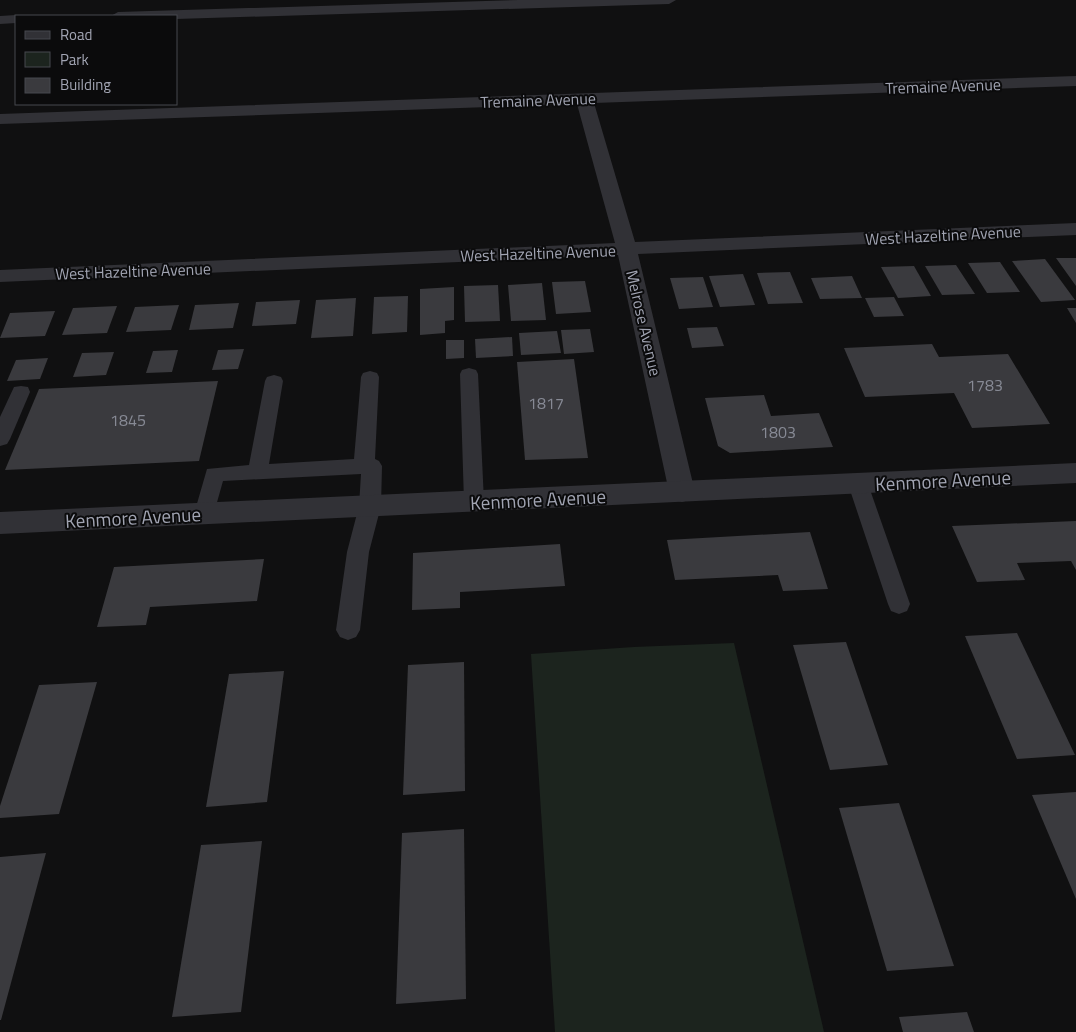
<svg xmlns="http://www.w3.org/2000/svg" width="1076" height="1032" font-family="'Titillium Web',sans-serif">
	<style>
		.green { fill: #1c241e }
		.building { fill: #3a3a3e }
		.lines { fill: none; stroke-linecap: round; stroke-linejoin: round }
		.service { fill: #313136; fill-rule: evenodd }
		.minor { fill: #313136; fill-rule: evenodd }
		.tertiary { fill: #313136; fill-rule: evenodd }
		.labels { text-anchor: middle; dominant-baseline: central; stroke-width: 4; stroke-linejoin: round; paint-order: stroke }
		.far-street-label { font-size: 16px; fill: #a1a4b2; stroke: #0b0b0c }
		.number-label { font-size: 16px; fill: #878a95 }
		.street-label { font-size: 19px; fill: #a1a4b2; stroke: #0b0b0c }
	</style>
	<rect width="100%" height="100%" fill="#101011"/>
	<polygon class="green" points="734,643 824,1032 555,1032 531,654 634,647"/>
	<g class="building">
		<polygon points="1056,258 1076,258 1076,286"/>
		<polygon points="1045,259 1075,300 1041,302 1012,261"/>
		<polygon points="1000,262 1020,292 987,293 968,263"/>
		<polygon points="956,265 975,294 942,295 925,266"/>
		<polygon points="914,266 931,296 898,298 881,267"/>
		<polygon points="790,272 803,303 768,304 757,273"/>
		<polygon points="743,274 755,305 720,307 709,276"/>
		<polygon points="852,276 862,298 820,299 811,278"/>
		<polygon points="703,277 713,307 679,309 670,278"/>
		<polygon points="585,281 591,312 556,314 552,282"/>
		<polygon points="542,283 546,320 511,321 508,285"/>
		<polygon points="498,285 500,321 465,322 464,286"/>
		<polygon points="454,287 454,320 445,321 445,333 420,335 420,289"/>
		<polygon points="408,296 407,332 372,334 374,297"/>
		<polygon points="894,297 904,316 874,317 865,298"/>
		<polygon points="356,298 353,336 311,338 316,300"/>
		<polygon points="300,300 296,324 252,326 256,302"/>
		<polygon points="239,303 233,328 189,330 195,305"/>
		<polygon points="179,305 171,330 126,332 135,307"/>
		<polygon points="117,306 107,333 62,335 73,308"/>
		<polygon points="1067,308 1076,308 1076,323"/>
		<polygon points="55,311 45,336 0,338 10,313"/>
		<polygon points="717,327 724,346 692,348 687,328"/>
		<polygon points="590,329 594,352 564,354 561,330"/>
		<polygon points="557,331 561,353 521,355 519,333"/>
		<polygon points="512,337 513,356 476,358 475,339"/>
		<polygon points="446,340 464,340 464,358 446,359"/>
		<polygon points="932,344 939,357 1008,354 1050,424 972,428 954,393 865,397 844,348"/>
		<polygon points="244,349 238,369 212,370 218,350"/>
		<polygon points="178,350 172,372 146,373 153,351"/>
		<polygon points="114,352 106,375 73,377 82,353"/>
		<polygon points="48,358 40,379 7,381 16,360"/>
		<polygon points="574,359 588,458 525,460 517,362"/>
		<polygon points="218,381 199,461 5,470 39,389"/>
		<polygon points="764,395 771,416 819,413 833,447 730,453 718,446 705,398"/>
		<polygon points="1076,521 1076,570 1071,561 1017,563 1025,580 977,582 952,526"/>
		<polygon points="810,532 828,589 783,591 778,575 675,580 667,540"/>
		<polygon points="560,544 565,586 460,592 460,608 412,610 413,553"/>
		<polygon points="264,559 257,601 150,607 146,625 97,627 114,567"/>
		<polygon points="1017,633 1075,755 1017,759 965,636"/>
		<polygon points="846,642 888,765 830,770 793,645"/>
		<polygon points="464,662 465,791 403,795 408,665"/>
		<polygon points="284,671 267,802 206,807 229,674"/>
		<polygon points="97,682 59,814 0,818 0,806 39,685"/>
		<polygon points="1076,792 1076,899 1032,795"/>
		<polygon points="899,803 954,966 887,971 839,808"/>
		<polygon points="464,829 466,999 396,1004 402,833"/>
		<polygon points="262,841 241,1012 172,1017 201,845"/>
		<polygon points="46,853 1,1020 0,1020 0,857"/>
		<polygon points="967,1012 974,1032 903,1032 899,1017"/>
	</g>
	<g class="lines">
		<g class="service">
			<polygon points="469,368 476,370 478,374 484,502 481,508 474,510 467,508 464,502 460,374 462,370"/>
			<polygon points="370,371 377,373 379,377 375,459 379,461 382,466 381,506 369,552 360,630 356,637 348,640 340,637 336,630 347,552 359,506 361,474 223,481 212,520 205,522 198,520 194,514 207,469 249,465 265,381 267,377 274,375 281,377 283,381 269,464 354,459 361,377 363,373"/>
			<polygon points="21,386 28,387 30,392 10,439 7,444 0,446 0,417 14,387"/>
			<polygon points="858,476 865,479 868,484 910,604 907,611 899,614 891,611 888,604 848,484 851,479"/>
		</g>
		<g class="minor">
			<polygon points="519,0 676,0 669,4 176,19 176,16 111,16 118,12"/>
			<polygon points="16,15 22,16 16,16 16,23 0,24 0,16"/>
			<polygon points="1076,76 1076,86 594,103 635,242 1076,223 1076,235 638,254 695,492 692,499 682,502 672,499 669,492 618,255 0,282 0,270 615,243 577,104 0,124 0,114"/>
		</g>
		<polygon class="tertiary" points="1076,463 1076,483 0,534 0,512"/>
	</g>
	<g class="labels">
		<g class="far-street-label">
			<text transform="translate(943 86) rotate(-2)">Tremaine Avenue</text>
			<text transform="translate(538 100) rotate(-2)">Tremaine Avenue</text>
			<text transform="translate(943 235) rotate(-3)">West Hazeltine Avenue</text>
			<text transform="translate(538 253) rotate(-2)">West Hazeltine Avenue</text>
			<text transform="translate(133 271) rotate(-2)">West Hazeltine Avenue</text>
			<text transform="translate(644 323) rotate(77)">Melrose Avenue</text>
		</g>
		<g class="number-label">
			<text x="985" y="385">1783</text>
			<text x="546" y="403">1817</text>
			<text x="128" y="420">1845</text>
			<text x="778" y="432">1803</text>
		</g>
		<g class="street-label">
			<text transform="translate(943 480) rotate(-3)">Kenmore Avenue</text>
			<text transform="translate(538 499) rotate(-3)">Kenmore Avenue</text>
			<text transform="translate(133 517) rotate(-3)">Kenmore Avenue</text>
		</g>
	</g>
	<rect x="15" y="15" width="162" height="90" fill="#0b0b0c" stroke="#47484e"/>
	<rect x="25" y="31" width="25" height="8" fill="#313136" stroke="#47484e"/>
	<text x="60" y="40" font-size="15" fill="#a1a4b2">Road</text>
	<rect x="25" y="52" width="25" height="15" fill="#1c241e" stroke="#47484e"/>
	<text x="60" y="65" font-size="15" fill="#a1a4b2">Park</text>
	<rect x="25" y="78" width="25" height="15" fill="#3a3a3e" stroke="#47484e"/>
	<text x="60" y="90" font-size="15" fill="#a1a4b2">Building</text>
</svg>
